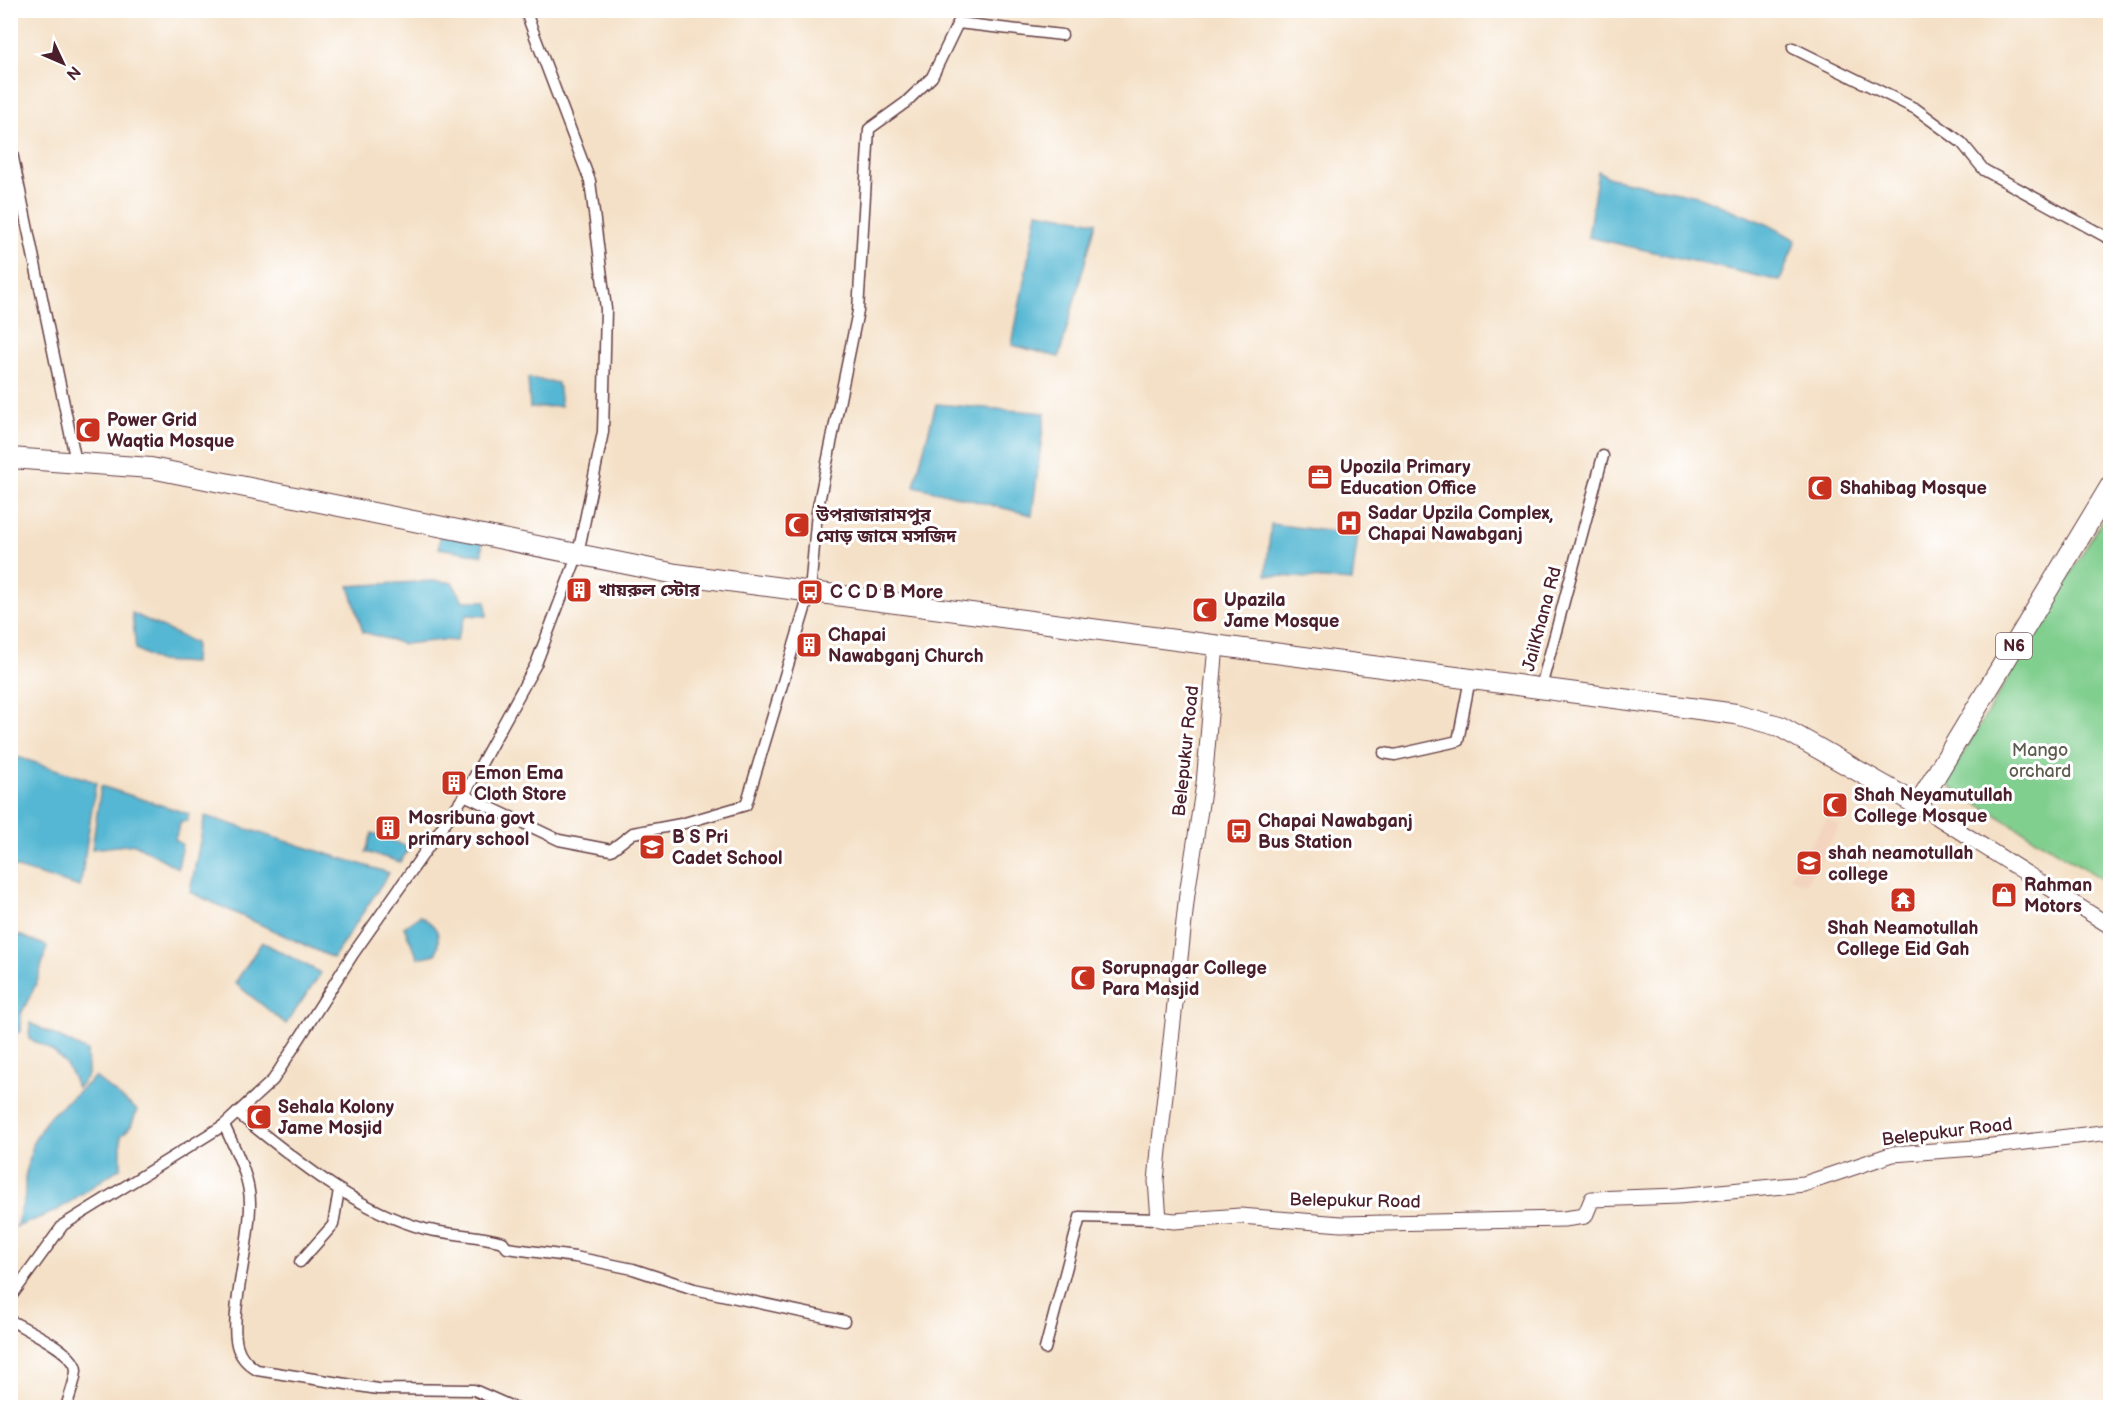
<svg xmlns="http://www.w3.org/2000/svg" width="2121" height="1418" font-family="'Balsamiq Sans','Noto Sans Bengali',sans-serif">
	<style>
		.built { fill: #f3d4bf }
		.green { fill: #81cf8f; stroke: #66775d; stroke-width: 1.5 }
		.water { fill: #55b7d3; stroke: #506b7f; stroke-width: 1.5 }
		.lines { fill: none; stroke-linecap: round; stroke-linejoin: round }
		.street-casing { stroke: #643c42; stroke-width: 13 }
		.secondary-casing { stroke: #643c42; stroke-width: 17 }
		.highway-casing { stroke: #643c42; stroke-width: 22 }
		.street { stroke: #fff; stroke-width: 10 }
		.secondary { stroke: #fff; stroke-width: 15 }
		.highway { stroke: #fff; stroke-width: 20 }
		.labels { text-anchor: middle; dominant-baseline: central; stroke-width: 6; stroke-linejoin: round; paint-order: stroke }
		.shield { fill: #fff; stroke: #80626b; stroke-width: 1.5 }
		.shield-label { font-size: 16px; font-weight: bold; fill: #4a1f2b }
		.poi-label { font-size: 18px; font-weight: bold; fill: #4a1f2b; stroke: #fff; text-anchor: start }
		.street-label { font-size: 18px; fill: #4a1f2b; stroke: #fff }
		.park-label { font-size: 18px; fill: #5d5d4e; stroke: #fff }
	</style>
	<rect width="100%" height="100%" fill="#fff"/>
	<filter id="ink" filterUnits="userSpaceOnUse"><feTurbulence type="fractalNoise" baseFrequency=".0167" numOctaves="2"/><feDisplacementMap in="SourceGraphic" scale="12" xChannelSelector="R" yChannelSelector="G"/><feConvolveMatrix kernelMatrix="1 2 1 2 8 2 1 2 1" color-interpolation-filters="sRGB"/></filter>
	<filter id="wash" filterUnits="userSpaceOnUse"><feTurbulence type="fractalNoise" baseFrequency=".008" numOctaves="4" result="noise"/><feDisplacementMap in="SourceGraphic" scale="24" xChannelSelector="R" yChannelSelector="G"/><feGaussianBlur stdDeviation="1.35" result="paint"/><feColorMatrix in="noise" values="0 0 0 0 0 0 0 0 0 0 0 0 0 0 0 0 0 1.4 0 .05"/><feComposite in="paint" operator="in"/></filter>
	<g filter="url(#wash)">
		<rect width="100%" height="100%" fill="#f4e0c6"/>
		<polygon class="built" points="1827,819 1840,825 1805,884 1789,878"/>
		<polygon class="green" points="2110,507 2110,884 1945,784"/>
		<g class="water">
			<polygon points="1598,171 1610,178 1697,196 1769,225 1796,240 1780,281 1588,237"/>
			<polygon points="1037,212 1096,222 1059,357 1012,345"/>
			<polygon points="528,378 558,383 561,406 530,408"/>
			<polygon points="936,404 1045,413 1032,515 914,486"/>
			<polygon points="1271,524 1358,535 1352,581 1266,575"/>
			<polygon points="440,533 482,539 482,555 439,548"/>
			<polygon points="433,581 452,582 463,601 486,601 487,616 466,615 456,641 443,640 404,644 363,632 349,586"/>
			<polygon points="132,613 195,643 194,663 157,661 136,649"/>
			<polygon points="11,755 96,782 80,887 11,866"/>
			<polygon points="101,786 189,814 187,821 181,821 175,839 182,845 178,868 135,844 92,849"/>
			<polygon points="205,816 389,873 333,958 190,892"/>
			<polygon points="372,833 406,846 407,852 400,862 366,852"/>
			<path d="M420,916c19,11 21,18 16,38l-18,4 -14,-31z"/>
			<polygon points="11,932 47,946 37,982 21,1014 21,1031 11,1037"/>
			<polygon points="262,942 321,973 286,1024 235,983"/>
			<path d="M30,1023l57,28 1,24 -11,13c-8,-26 -22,-39 -48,-49z"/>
			<polygon points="95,1077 137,1110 131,1126 121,1136 121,1167 56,1211 16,1227 25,1197 25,1177 34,1140 48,1118"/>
		</g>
	</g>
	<g filter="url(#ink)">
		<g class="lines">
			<g class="street-casing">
				<g id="street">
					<polyline points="1793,48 1916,109 1962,143 1984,170 2110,239"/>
					<polyline points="10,143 76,462"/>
					<polyline points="1541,687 1603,456"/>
					<polyline points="1384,753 1395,755 1458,741 1470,679"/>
					<polyline points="464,795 559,840 611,850 633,833 681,824 746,805 810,592 817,512 858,311 869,129 905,103 932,77 958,23 1062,35"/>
					<path d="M237,1113c57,45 117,97 188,116 26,6 52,6 78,13l4,6 68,9 58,12 61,20 150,32"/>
					<path d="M224,1125c11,24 26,52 26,78 1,39 -21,110 -13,142 3,12 10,19 20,25l121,19 96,1 41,18"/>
					<polyline points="300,1262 333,1225 339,1190"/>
					<polyline points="10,1298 63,1225 224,1125 273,1080 353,954 462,799 536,664 578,554 603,432 606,309 590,181 525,10"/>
					<path d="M10,1320c15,9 67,32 66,51 -1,12 -7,25 -10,37"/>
					<polyline points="1045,1349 1080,1217 1159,1219"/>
				</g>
			</g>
			<g class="secondary-casing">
				<g id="secondary">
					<polyline points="1216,645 1204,784 1187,894 1159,1150 1156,1181 1159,1219 1174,1221 1240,1216 1341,1224 1564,1219 1585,1216 1592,1199 1678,1196 1804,1184 1893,1154 1975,1148 2110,1132"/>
					<polyline points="1918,805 2110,926"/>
				</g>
			</g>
			<g class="highway-casing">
				<polyline id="highway" points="10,458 151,468 676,574 1736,714 1779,726 1918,805 2110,487"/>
			</g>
			<use href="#street" class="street"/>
			<use href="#secondary" class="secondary"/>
			<use href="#highway" class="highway"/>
		</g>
	</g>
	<defs>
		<g id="mosque-square" transform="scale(1.35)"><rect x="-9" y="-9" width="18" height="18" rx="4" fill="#c8321e" stroke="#fff"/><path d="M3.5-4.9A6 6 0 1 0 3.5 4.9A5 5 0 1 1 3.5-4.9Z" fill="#fff"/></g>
		<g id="office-square" transform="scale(1.35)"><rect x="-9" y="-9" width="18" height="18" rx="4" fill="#c8321e" stroke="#fff"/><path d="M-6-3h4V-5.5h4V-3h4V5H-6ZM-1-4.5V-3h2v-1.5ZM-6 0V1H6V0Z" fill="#fff"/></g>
		<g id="hospital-square" transform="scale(1.35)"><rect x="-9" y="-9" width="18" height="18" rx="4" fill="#c8321e" stroke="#fff"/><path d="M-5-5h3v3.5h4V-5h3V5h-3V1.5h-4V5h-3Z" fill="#fff"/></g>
		<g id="building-square" transform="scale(1.35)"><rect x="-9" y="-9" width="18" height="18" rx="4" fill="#c8321e" stroke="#fff"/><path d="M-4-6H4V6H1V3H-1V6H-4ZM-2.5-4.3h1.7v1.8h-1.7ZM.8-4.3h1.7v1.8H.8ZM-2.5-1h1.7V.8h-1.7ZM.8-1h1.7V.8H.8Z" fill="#fff"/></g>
		<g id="bus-square" transform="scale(1.35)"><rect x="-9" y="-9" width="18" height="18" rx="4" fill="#c8321e" stroke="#fff"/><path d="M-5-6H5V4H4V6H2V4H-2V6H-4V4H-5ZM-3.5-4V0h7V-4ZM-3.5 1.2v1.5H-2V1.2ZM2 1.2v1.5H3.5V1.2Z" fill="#fff"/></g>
		<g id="school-square" transform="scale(1.35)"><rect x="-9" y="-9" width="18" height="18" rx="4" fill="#c8321e" stroke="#fff"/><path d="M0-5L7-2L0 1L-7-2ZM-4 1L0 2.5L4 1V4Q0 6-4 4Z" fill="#fff"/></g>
		<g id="university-square" transform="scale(1.35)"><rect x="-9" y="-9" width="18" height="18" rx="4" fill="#c8321e" stroke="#fff"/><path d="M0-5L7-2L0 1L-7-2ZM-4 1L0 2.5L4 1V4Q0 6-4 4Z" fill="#fff"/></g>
		<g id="shop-square" transform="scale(1.35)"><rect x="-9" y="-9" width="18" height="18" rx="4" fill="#c8321e" stroke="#fff"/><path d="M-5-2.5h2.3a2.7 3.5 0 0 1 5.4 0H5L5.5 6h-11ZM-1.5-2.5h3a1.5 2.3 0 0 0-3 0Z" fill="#fff"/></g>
		<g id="temple-square" transform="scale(1.35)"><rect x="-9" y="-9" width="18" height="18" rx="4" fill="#c8321e" stroke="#fff"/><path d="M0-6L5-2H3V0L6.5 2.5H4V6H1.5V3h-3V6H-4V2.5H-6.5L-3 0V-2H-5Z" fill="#fff"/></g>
	</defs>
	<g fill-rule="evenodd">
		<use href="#mosque-square" x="88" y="430"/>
		<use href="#office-square" x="1320" y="477"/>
		<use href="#mosque-square" x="1820" y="488"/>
		<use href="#hospital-square" x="1349" y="523"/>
		<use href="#mosque-square" x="797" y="525"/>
		<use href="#building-square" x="579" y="590"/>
		<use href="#bus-square" x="810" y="592"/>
		<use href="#mosque-square" x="1205" y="610"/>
		<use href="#building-square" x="809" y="645"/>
		<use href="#building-square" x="454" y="783"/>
		<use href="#mosque-square" x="1835" y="805"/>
		<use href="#building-square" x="388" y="828"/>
		<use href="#bus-square" x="1239" y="831"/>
		<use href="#school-square" x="652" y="847"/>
		<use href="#university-square" x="1809" y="863"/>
		<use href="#shop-square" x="2004" y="895"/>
		<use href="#temple-square" x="1903" y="900"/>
		<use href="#mosque-square" x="1083" y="978"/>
		<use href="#mosque-square" x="259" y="1117"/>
	</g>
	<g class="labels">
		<rect class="shield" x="1996" y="633" width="36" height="26" rx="4.5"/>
		<g class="shield-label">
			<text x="2014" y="646">N6</text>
		</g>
		<g class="poi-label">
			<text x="107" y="420">Power Grid<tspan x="107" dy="21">Waqtia Mosque</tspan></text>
			<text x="1340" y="467">Upozila Primary<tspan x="1340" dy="21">Education Office</tspan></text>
			<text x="1840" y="488">Shahibag Mosque</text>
			<text x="1368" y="513">Sadar Upzila Complex,<tspan x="1368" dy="21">Chapai Nawabganj</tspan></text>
			<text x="816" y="515">উপরাজারামপুর<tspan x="816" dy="21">মোড় জামে মসজিদ</tspan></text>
			<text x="598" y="590">খায়রুল স্টোর</text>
			<text x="830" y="592">C C D B More</text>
			<text x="1224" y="600">Upazila<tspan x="1224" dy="21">Jame Mosque</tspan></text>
			<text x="828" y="635">Chapai<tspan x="828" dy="21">Nawabganj Church</tspan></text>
			<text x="474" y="773">Emon Ema<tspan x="474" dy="21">Cloth Store</tspan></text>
			<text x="1854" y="795">Shah Neyamutullah<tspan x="1854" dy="21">College Mosque</tspan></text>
			<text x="408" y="818">Mosribuna govt<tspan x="408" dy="21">primary school</tspan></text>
			<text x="1258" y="821">Chapai Nawabganj<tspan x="1258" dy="21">Bus Station</tspan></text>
			<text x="672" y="837">B S Pri<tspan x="672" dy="21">Cadet School</tspan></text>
			<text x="1828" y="853">shah neamotullah<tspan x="1828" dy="21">college</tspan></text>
			<text x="2024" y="885">Rahman<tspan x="2024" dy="21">Motors</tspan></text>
			<text x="1903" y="928" text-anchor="middle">Shah Neamotullah<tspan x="1903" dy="21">College Eid Gah</tspan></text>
			<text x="1102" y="968">Sorupnagar College<tspan x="1102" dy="21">Para Masjid</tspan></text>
			<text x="278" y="1107">Sehala Kolony<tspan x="278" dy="21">Jame Mosjid</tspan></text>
		</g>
		<g class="street-label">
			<text transform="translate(1542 619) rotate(-75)">JailKhana Rd</text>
			<text transform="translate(1186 751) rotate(-84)">Belepukur Road</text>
			<text transform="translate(1947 1132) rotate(-7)">Belepukur Road</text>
			<text transform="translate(1355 1201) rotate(1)">Belepukur Road</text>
		</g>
		<g class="park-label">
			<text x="2040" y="750">Mango<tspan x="2040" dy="21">orchard</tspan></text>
		</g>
	</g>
	<rect width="2121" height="1418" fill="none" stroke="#fff" stroke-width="36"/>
	<g transform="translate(63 63) rotate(134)" stroke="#ffffff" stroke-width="4.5" paint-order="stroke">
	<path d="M0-4.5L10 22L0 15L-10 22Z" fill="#4a1f2b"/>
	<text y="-9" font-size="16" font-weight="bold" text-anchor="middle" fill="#4a1f2b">N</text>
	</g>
</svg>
